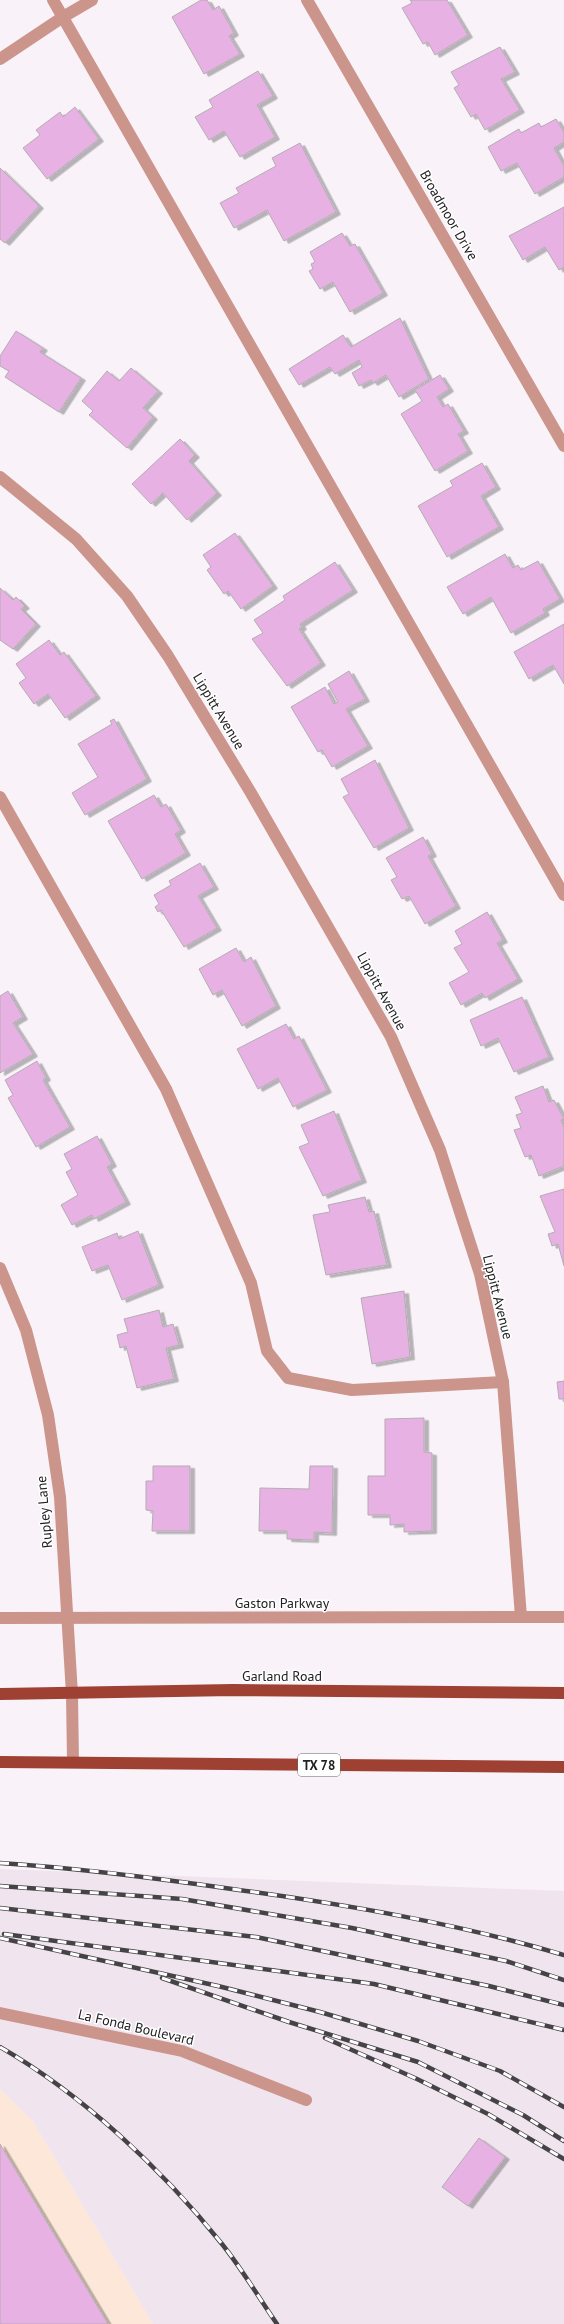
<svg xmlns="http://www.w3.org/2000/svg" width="564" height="2324" font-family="'PT Sans',sans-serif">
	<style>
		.industrial { fill: #fce7d9 }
		.built { fill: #f0e4ef }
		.building { fill: #e7b1e4; stroke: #b3adb2; filter: url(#shadow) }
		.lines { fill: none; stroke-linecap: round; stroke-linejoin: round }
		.lane { stroke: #cc958b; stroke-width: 12 }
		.street { stroke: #cc958b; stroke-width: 12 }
		.primary { stroke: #9f4132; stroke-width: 12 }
		.rail-casing { stroke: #464346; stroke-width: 4.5 }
		.rail { stroke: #fff; stroke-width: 3; stroke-dasharray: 9; stroke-linecap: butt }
		.labels { text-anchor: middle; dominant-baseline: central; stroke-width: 3; stroke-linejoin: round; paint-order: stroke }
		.shield { fill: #fff; stroke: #646364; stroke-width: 1 }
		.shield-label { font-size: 13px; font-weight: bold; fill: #222022 }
		.street-label { font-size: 14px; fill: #222022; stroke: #fff }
	</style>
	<defs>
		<filter id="shadow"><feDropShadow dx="4.5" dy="2.5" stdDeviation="0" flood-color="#0004"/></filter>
	</defs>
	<rect width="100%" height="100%" fill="#f9f3f9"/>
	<polygon class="industrial" points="0,2089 33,2121 153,2324 0,2324"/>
	<polygon class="built" points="0,1869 564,1891 564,2324 153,2324 33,2121 0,2089"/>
	<g class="building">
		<polygon points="201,0 207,0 213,10 219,6 234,33 229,36 240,54 204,74 172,17"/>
		<polygon points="410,0 447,0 468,35 435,55 428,42 423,44 402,8 412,3"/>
		<polygon points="500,47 515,72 501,79 520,110 485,130 476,114 471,117 454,88 459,85 451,72"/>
		<polygon points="258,71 273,96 257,105 275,137 240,157 224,131 209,140 195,117 213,107 209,100"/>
		<polygon points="75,107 99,139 47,179 23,148 40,135 36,130 60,112 63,117"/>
		<polygon points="556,119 564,132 564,142 554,148 564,166 564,177 535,194 517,163 501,171 488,147 519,129 521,133 539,123 541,127"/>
		<polygon points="300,143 336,212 284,241 267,210 234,228 220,203 239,193 236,188 276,166 272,158"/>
		<polygon points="0,168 39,206 5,243 0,239"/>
		<polygon points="564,207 564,267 559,270 545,247 523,260 509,236"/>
		<polygon points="342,233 350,246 355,244 383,293 350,312 333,282 320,289 309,271 313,269 311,264 315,262 310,252"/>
		<polygon points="400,318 429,379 399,397 386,375 373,383 371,380 359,386 352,373 362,367 359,360 335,374 330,367 299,385 289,369 343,335 351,347"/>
		<polygon points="16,331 43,348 40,352 81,378 59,412 5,377 9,371 0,366 0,356"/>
		<polygon points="131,368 158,391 143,408 153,417 127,448 89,415 93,411 82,401 107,371 119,381"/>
		<polygon points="440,375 449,389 437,397 443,407 448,404 464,431 458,434 468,451 435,471 401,414 422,401 415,390"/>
		<polygon points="180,439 195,455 189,461 217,493 187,520 163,493 151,504 132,484"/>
		<polygon points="482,463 496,487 481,496 499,527 447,557 418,506 453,486 450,481"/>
		<polygon points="235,533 273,586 241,609 228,591 224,594 207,570 211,567 203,555"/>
		<polygon points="505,554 513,568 518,565 521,570 538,561 560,599 543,609 545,613 511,633 491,597 463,614 447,587"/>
		<polygon points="335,562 353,590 300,624 302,627 299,629 321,663 287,686 252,639 263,633 254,620 285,600 283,596"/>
		<polygon points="0,588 13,600 16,597 25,606 21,609 36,624 13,649 0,640"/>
		<polygon points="564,624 564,684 553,665 529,679 514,652"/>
		<polygon points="49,640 60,655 64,652 96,696 65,718 48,694 34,704 19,683 26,678 16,664"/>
		<polygon points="349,671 365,699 346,709 368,746 332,767 322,750 318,752 291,707 325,687 334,704 338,702 328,684"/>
		<polygon points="114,719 147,779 85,815 72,793 98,777 78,744 112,724 110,721"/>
		<polygon points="375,760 409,828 374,848 343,797 349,794 341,779"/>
		<polygon points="154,795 161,807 166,804 181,830 175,834 186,853 142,879 108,821"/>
		<polygon points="423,837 432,854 428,856 456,906 425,924 409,896 402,899 391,880 397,877 386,858"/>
		<polygon points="200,863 214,887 198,896 217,928 184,947 161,910 158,912 155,907 159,904 154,895 171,885 169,881"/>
		<polygon points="487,912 503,940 497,943 518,979 485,998 482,993 461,1005 449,983 469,972 454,948 462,944 455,931"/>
		<polygon points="236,948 244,962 251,957 276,1006 242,1026 222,990 213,995 199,969"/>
		<polygon points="8,991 23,1017 13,1023 33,1054 0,1073 0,996"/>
		<polygon points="522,997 549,1057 514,1072 498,1038 481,1046 470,1020"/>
		<polygon points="286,1024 294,1039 299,1036 327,1090 293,1107 278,1078 258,1089 237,1049"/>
		<polygon points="37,1061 46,1078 43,1080 70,1127 36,1147 8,1098 13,1095 5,1080"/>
		<polygon points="543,1086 549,1102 554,1100 564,1119 561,1120 564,1127 564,1166 539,1176 531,1155 525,1157 514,1130 521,1128 516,1115 522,1113 515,1097"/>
		<polygon points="334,1111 362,1180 323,1196 299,1147 309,1143 301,1125"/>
		<polygon points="97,1136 112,1164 107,1167 126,1202 94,1219 92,1215 72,1225 61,1205 78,1195 66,1172 72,1169 64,1154"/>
		<polygon points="564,1189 564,1266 558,1244 552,1246 548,1234 555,1232 540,1196"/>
		<polygon points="365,1197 369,1212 374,1211 387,1265 326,1275 313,1215 330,1212 328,1205"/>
		<polygon points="138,1231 159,1285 122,1300 108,1265 92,1271 82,1247 117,1233 119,1239"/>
		<polygon points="404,1291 410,1357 372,1364 361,1298"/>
		<polygon points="159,1310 163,1327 173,1324 179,1345 166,1348 174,1379 137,1388 126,1346 120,1348 117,1335 128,1332 124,1319"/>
		<polygon points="564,1381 564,1399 559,1399 557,1382"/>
		<polygon points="424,1418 424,1452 432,1453 432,1531 404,1532 404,1524 390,1525 390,1515 368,1515 368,1476 385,1476 385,1419"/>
		<polygon points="153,1466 190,1466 190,1531 152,1531 153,1511 146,1510 146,1481 153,1481"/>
		<polygon points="310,1466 333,1466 332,1533 314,1532 314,1540 287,1539 287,1531 259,1531 260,1488 309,1489"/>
		<polygon points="479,2138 505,2157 468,2206 442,2187"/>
		<polygon points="0,2144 108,2324 0,2324"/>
	</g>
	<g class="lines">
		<g class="lane">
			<polyline points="53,0 564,895"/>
			<polyline points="0,797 166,1089 251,1283 267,1351 288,1378 352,1390 503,1382"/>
		</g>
		<g class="street">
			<polyline points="307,0 564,446"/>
			<polyline points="0,59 63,17 92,0"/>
			<polyline points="0,477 76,539 127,596 168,656 251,793 391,1037 440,1150 480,1274 503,1382 521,1617"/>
			<polyline points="0,1268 26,1330 48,1415 60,1497 72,1694 73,1762"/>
			<polyline points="0,1618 564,1617"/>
			<polyline points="0,2013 182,2051 306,2100"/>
		</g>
		<g class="primary">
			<polyline points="0,1694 233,1690 564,1693"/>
			<polyline points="0,1762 564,1767"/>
		</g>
		<g class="rail-casing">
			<g id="rail">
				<path d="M0,1863c77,5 155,15 232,26 111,15 224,34 332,66"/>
				<polyline points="0,1886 182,1899 352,1928 506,1961 564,1980"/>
				<polyline points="0,1908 256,1937 489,1986 564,2005"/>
				<polyline points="4,1934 374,1984 564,2030"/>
				<polyline points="0,1938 218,1986 320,2012 418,2041 500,2071 564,2107"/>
				<polyline points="162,1978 289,2022 418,2062 523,2115 564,2141"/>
				<polyline points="325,2038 417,2079 488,2114 564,2159"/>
				<path d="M0,2047c83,48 162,122 222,197 20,25 37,54 55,80"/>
			</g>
		</g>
		<use href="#rail" class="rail"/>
	</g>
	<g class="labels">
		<rect class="shield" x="298" y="1754" width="42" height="22" rx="3"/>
		<g class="shield-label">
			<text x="319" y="1765">TX 78</text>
		</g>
		<g class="street-label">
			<text transform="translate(449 215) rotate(60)">Broadmoor Drive</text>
			<text transform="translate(219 711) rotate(59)">Lippitt Avenue</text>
			<text transform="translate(382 991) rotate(61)">Lippitt Avenue</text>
			<text transform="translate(498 1297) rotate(76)">Lippitt Avenue</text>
			<text transform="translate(44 1512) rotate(-95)">Rupley Lane</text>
			<text x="282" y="1603">Gaston Parkway</text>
			<text x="282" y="1676">Garland Road</text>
			<text transform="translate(136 2027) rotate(13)">La Fonda Boulevard</text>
		</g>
	</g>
</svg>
